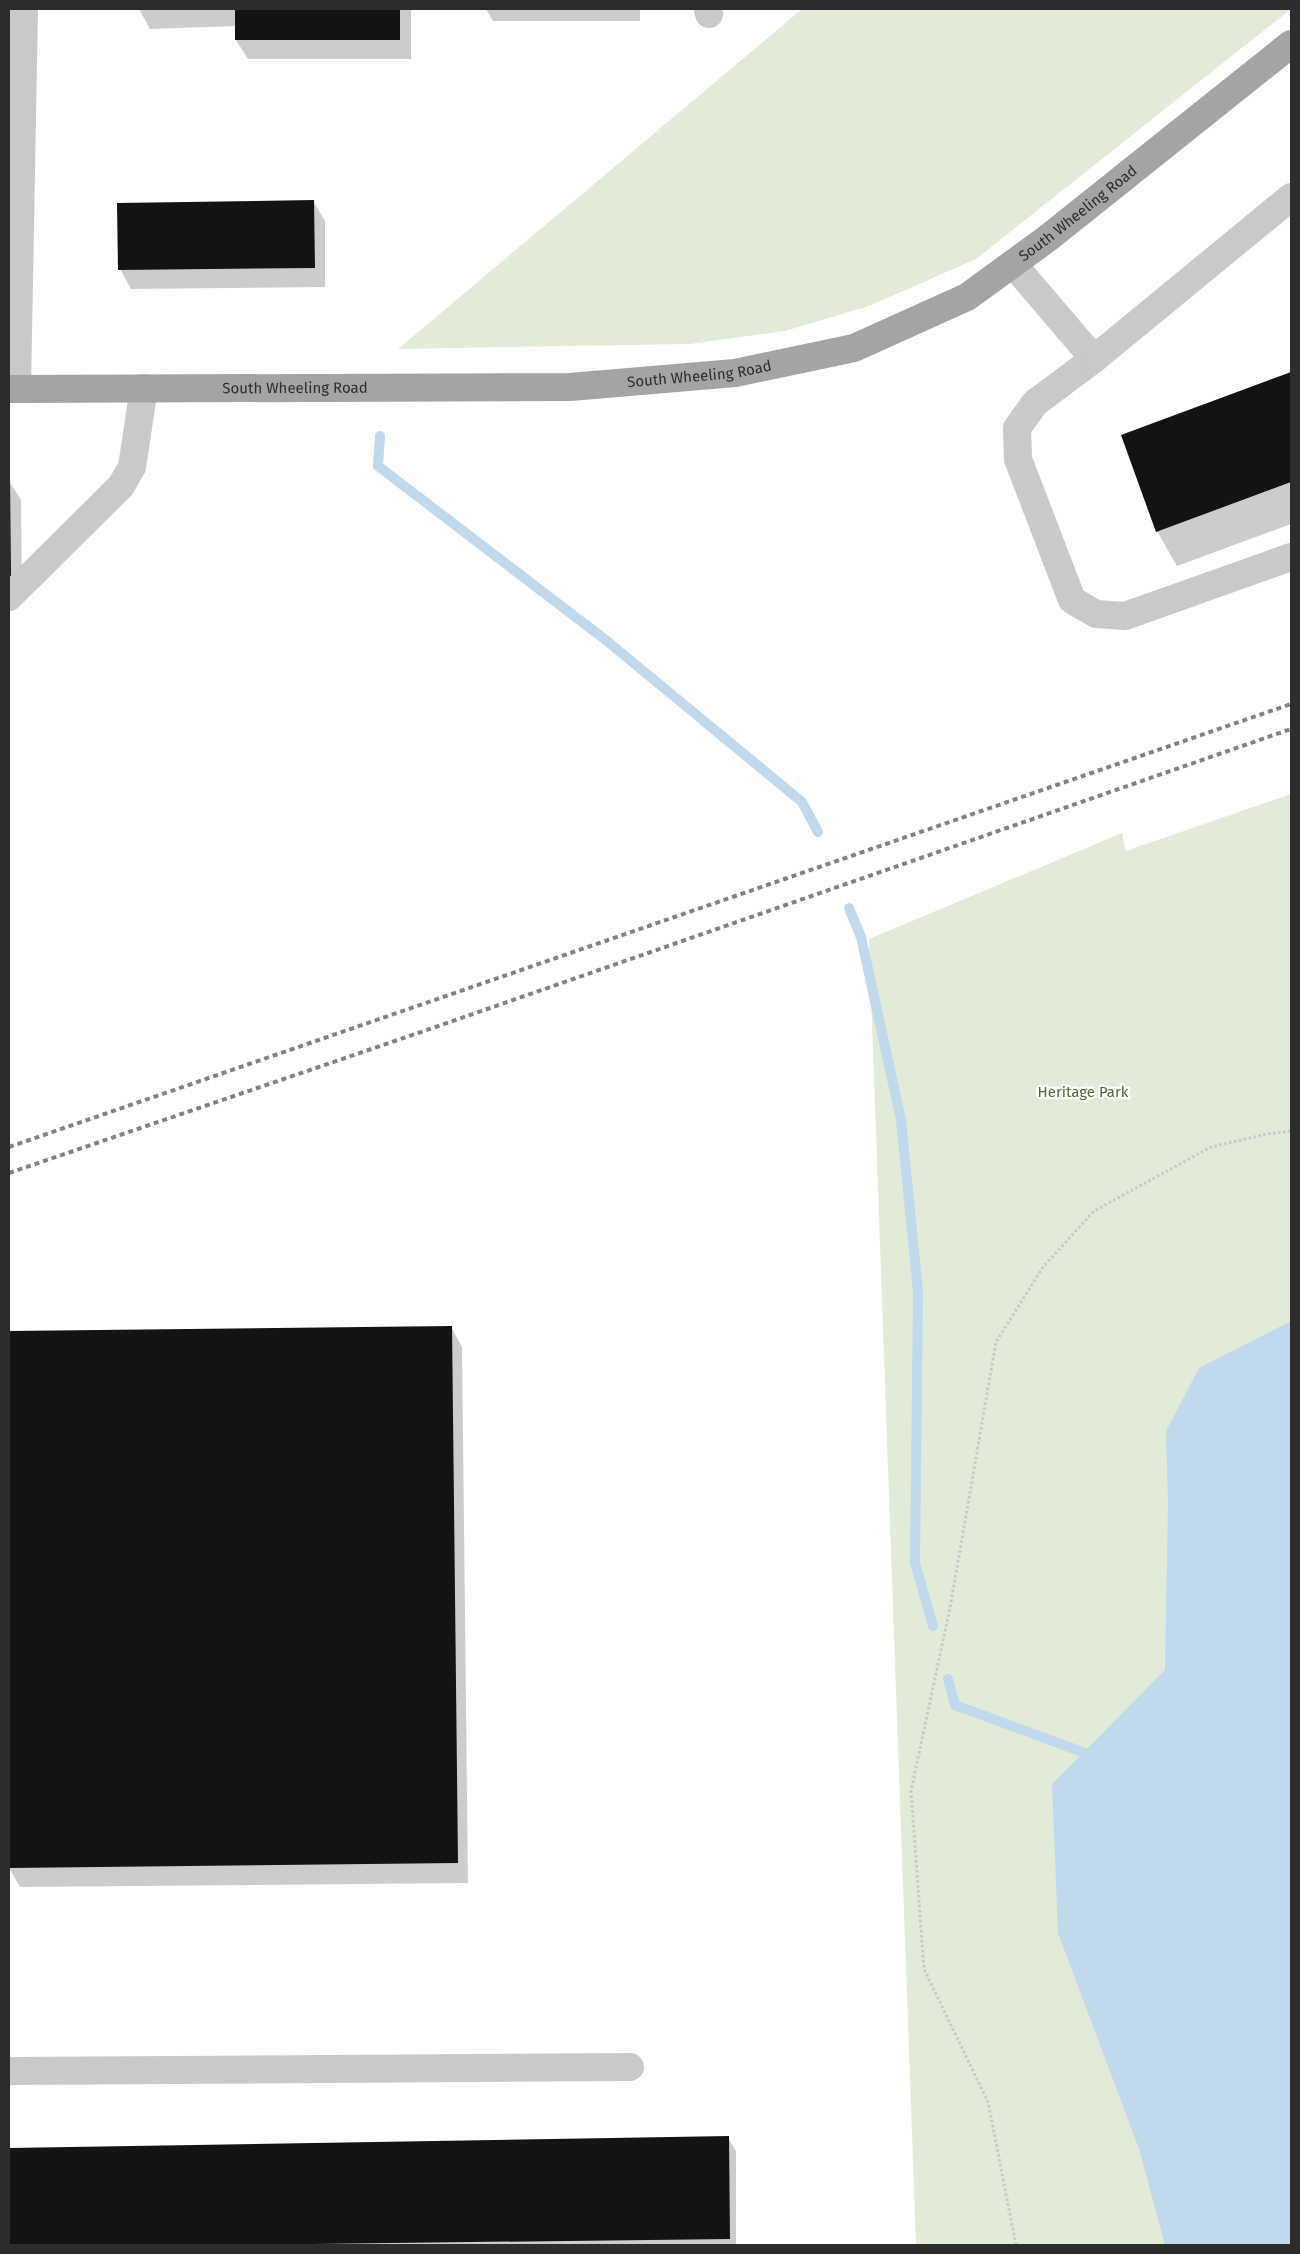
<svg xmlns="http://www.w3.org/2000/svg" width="1300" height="2254" font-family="'Fira Sans',sans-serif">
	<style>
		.green { fill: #e1ebd7 }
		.water { fill: #c1d9ed }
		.shadow { fill: #0003 }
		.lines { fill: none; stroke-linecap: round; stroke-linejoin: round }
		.stream { stroke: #c1d9ed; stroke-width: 10 }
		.building { fill: #131313 }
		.path { stroke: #c9c9c9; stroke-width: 3; stroke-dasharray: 2.5 2.5; stroke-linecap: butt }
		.minor { stroke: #c9c9c9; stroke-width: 28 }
		.major { stroke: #a4a4a4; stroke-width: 28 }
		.rail { stroke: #818181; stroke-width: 4; stroke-dasharray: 5 4; stroke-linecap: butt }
		.labels { text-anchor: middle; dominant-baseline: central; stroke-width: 5; stroke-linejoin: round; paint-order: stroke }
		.street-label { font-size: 15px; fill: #2c2c2c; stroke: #fff }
		.park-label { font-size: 15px; fill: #4b6a36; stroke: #fff }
	</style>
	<rect width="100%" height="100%" fill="#fff"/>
	<g class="green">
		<polygon points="802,9 1291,9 976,259 869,306 785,331 690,344 398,349"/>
		<polygon points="1291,794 1291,2245 916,2245 869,939 1122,833 1126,851"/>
	</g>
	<polygon class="water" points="1291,1321 1291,2245 1165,2245 1139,2149 1058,1933 1052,1784 1165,1670 1168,1505 1166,1431 1199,1368"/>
	<g class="shadow">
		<polygon points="139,9 411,9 411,59 248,59 236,40 236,26 150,29"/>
		<polygon points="486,9 640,9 640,21 493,21"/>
		<polygon points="313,201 325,221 325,287 131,289 120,269"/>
		<polygon points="1291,374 1291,524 1177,566 1157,531 1122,436"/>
		<polygon points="9,481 21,500 22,596 9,597"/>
		<polygon points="451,1327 462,1347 468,1883 20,1887 9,1868 9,1332"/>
		<polygon points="728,2138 736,2151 736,2245 9,2245 9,2149"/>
	</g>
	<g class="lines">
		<g class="stream">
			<polyline points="380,436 378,466 607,641 802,802 818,832"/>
			<polyline points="849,908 861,937 901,1120 918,1292 915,1563 933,1626"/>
			<polyline points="948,1679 955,1705 1096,1757"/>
		</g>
	</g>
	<g class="building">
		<rect x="235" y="9" width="165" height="31"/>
		<polygon points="314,200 315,268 118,270 117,203"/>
		<polygon points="1291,372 1291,482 1156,532 1121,435"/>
		<polygon points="9,477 10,477 11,577 9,577"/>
		<polygon points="452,1326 458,1863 9,1868 9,1331"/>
		<polygon points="729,2136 730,2239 226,2245 9,2245 9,2148"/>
	</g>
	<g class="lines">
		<polyline class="path" points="1016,2245 988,2102 924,1969 911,1791 950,1608 996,1342 1043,1267 1094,1211 1211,1147 1267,1134 1291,1131"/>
		<g class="minor">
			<polyline points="708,9 709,14"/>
			<polyline points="1013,264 1094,359 1035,403 1017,428 1018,459 1072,600 1096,614 1125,616 1291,557"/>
			<polyline points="1094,359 1291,197"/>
			<polyline points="17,389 24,9"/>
			<polyline points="9,597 121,486 132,467 144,388"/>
			<polyline points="9,2071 630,2067"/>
		</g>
		<path class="major" id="s1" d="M9,389l561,-2 165,-14 119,-25 113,-51 81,-59 243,-194"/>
		<g class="rail">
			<polyline points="9,1147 1291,704"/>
			<polyline points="9,1173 424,1031 1291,729"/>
		</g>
	</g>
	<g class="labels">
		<g class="street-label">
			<text stroke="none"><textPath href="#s1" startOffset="1111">South Wheeling Road</textPath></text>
			<text stroke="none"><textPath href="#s1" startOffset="691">South Wheeling Road</textPath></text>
			<text stroke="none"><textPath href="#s1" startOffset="286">South Wheeling Road</textPath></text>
		</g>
		<g class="park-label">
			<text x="1083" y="1092">Heritage Park</text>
		</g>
	</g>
	<rect width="1300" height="2254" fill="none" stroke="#2c2c2c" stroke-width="20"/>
</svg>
